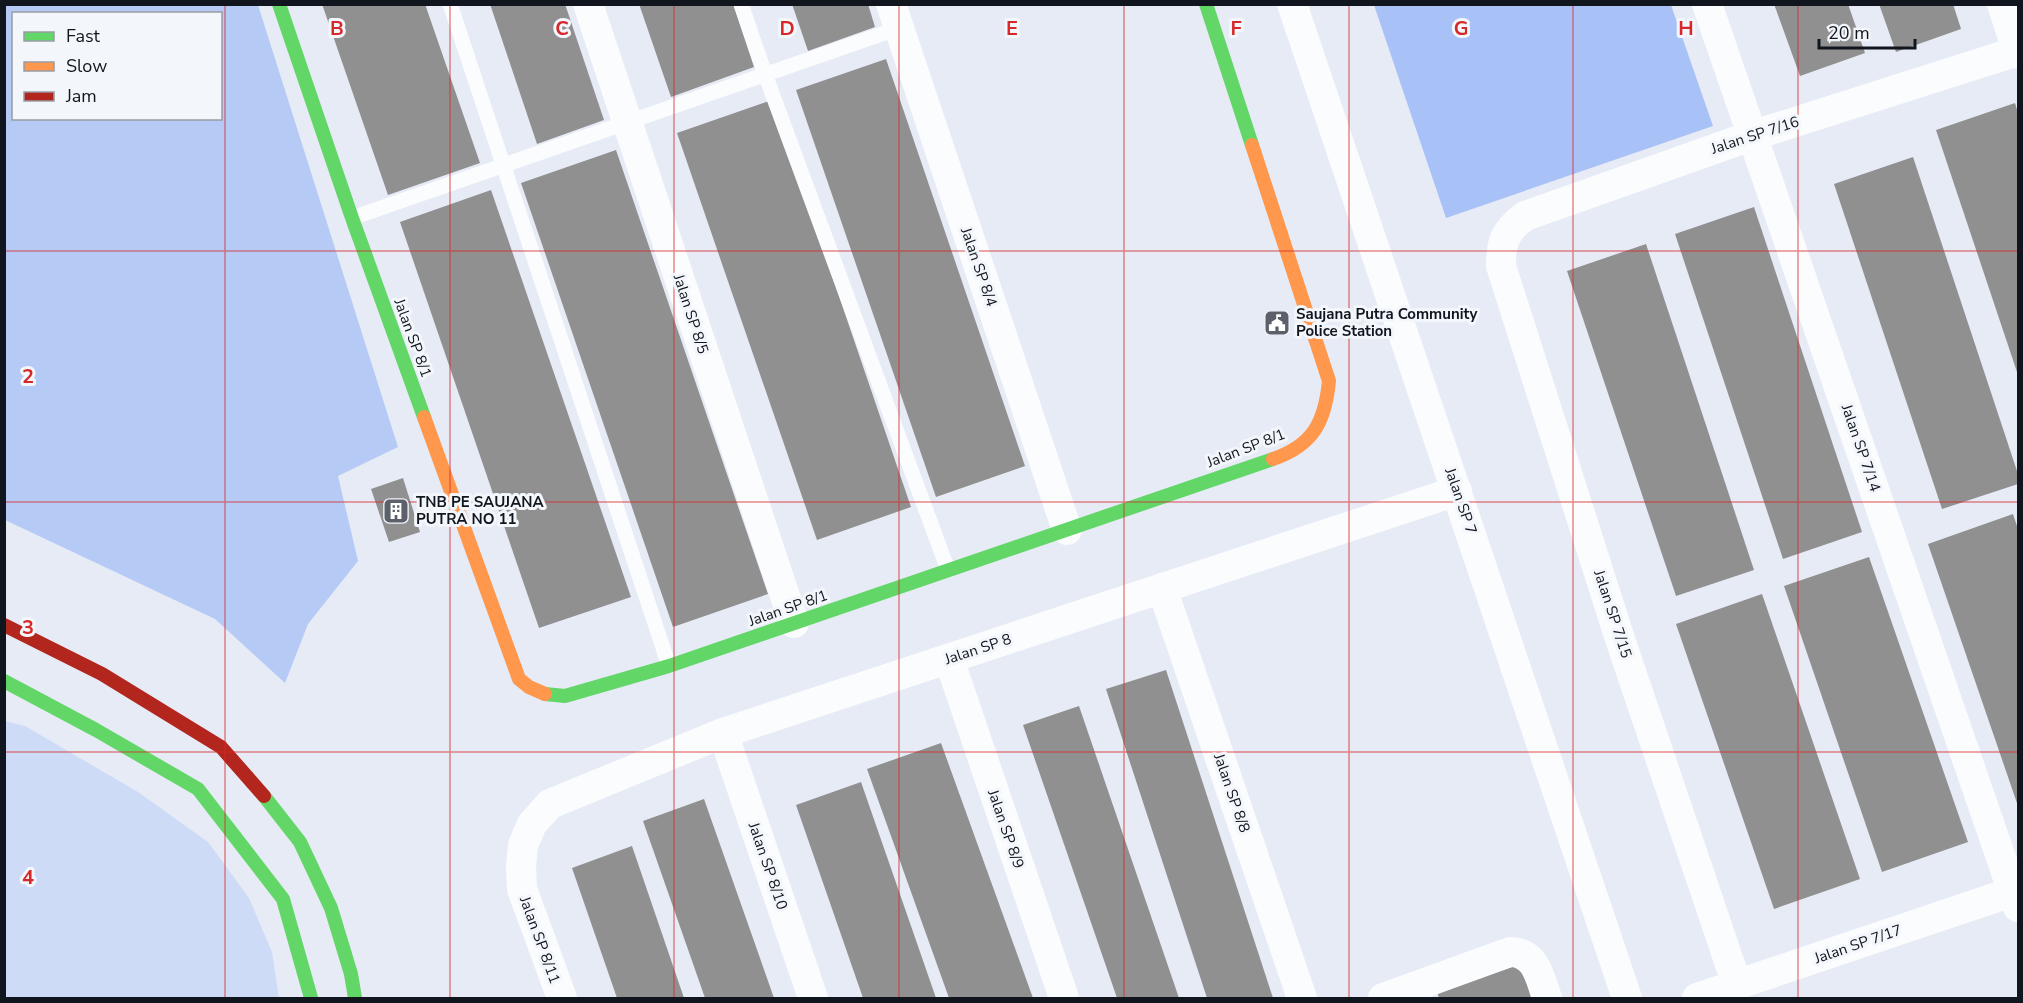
<svg xmlns="http://www.w3.org/2000/svg" width="2023" height="1003" font-family="'Nunito Sans',sans-serif">
	<style>
		.green { fill: #cedbf6 }
		.forest { fill: #b6caf6; fill-rule: evenodd }
		.water { fill: #a8c1f6 }
		.building { fill: #909091 }
		.lines { fill: none; stroke-linecap: round; stroke-linejoin: round }
		.lane { stroke: #fbfcfe; stroke-width: 15 }
		.street { stroke: #fbfcfe; stroke-width: 30 }
		.fast { stroke: #63d668; stroke-width: 14 }
		.slow { stroke: #ff974d; stroke-width: 14 }
		.jam { stroke: #b3261e; stroke-width: 14 }
		.grid { fill: none; stroke: #d62828; stroke-width: 1.5; stroke-opacity: 0.55 }
		.labels { text-anchor: middle; dominant-baseline: central; stroke-width: 6; stroke-linejoin: round; paint-order: stroke }
		.street-label { font-size: 15px; fill: #11151e; stroke: #f3f6fb }
		.poi-label { font-size: 15px; font-weight: bold; fill: #11151e; stroke: #f3f6fb; text-anchor: start }
		.grid-label { font-size: 20px; text-anchor: middle; font-weight: bold; fill: #d62828; stroke: #f3f6fb; stroke-width: 6; stroke-linejoin: round; paint-order: stroke }
	</style>
	<rect width="100%" height="100%" fill="#e6ebf6"/>
	<polygon class="green" points="5,721 25,726 138,792 208,842 249,898 272,952 279,998 5,998"/>
	<path class="forest" d="M5,4l253,1 140,442 -60,29 20,85 -50,63 -23,59 -70,-64 -210,-99zM14,14h206v104h-206z"/>
	<polygon class="water" points="1374,5 1671,5 1713,126 1446,218"/>
	<g class="building">
		<polygon points="322,4 425,4 480,163 388,195"/>
		<polygon points="490,4 565,4 604,120 537,144"/>
		<polygon points="639,4 733,4 754,67 671,97"/>
		<polygon points="792,4 868,4 875,27 808,51"/>
		<polygon points="1774,4 1848,4 1865,53 1800,76"/>
		<polygon points="1879,4 1953,4 1961,29 1896,52"/>
		<polygon points="886,59 1025,466 936,497 796,90"/>
		<polygon points="772,100 911,507 817,540 677,133"/>
		<polygon points="2015,103 2018,113 2018,375 1936,130"/>
		<polygon points="616,150 768,594 673,627 521,183"/>
		<polygon points="1913,157 2018,474 2018,484 1942,509 1834,184"/>
		<polygon points="491,190 631,597 539,628 400,222"/>
		<polygon points="1754,207 1862,532 1783,559 1675,234"/>
		<polygon points="1646,244 1754,570 1676,596 1567,271"/>
		<polygon points="403,478 420,532 389,542 371,489"/>
		<polygon points="2013,514 2018,529 2018,806 1928,544"/>
		<polygon points="1869,557 1968,842 1882,872 1784,586"/>
		<polygon points="1762,594 1860,879 1774,909 1676,624"/>
		<polygon points="1166,670 1273,998 1207,998 1106,689"/>
		<polygon points="1079,706 1179,998 1117,998 1023,725"/>
		<polygon points="941,743 1033,998 949,998 867,769"/>
		<polygon points="861,782 936,998 863,998 796,805"/>
		<polygon points="704,799 774,998 705,998 643,821"/>
		<polygon points="632,846 684,998 617,998 572,868"/>
		<polygon points="1521,964 1532,998 1439,998 1437,992"/>
	</g>
	<g class="lines">
		<g class="lane">
			<polyline points="450,4 669,666"/>
			<polyline points="741,4 765,74 948,570"/>
			<polyline points="352,218 899,28"/>
		</g>
		<g class="street">
			<polyline points="588,4 794,623"/>
			<polyline points="891,4 1067,530"/>
			<polyline points="1292,4 1627,998"/>
			<path d="M1707,4c101,302 210,601 311,903"/>
			<polyline points="2002,4 2018,54"/>
			<polyline points="1162,588 1302,998"/>
			<polyline points="949,659 1064,998"/>
			<polyline points="723,733 813,998"/>
			<path d="M1737,985l-117,-346 -119,-373c0,-25 4,-35 24,-50l226,-80 267,-85"/>
			<polyline points="562,998 522,889 521,866 523,845 532,824 550,804 723,733 1457,491"/>
			<path d="M1383,998l127,-46c26,0 30,26 37,46"/>
			<polyline points="1697,998 2018,890"/>
		</g>
		<g class="fast">
			<polyline points="279,4 352,218 424,417"/>
			<polyline points="1206,4 1252,145"/>
			<polyline points="4,681 96,730 198,789 283,899 311,998"/>
			<polyline points="545,694 565,696 669,666 1273,459"/>
			<polyline points="264,796 300,842 331,908 351,974 355,998"/>
		</g>
		<g class="slow">
			<path d="M1252,145l77,236c-4,40 -15,64 -56,78"/>
			<polyline points="424,417 519,679 529,687 545,694"/>
		</g>
		<polyline class="jam" points="4,625 102,674 221,747 264,796"/>
	</g>
	<path class="grid" d="M225,4v994M450,4v994M674,4v994M899,4v994M1124,4v994M1349,4v994M1573,4v994M1798,4v994M4,251h2014M4,502h2014M4,752h2014"/>
	<defs>
		<g id="civic-square" transform="scale(1.35)"><rect x="-9" y="-9" width="18" height="18" rx="4" fill="#5c606a" stroke="#f3f6fb"/><path d="M-.6-6.5H3V-4.5H.6V-3L4-1V1h2V6H-6V1h2V-1L-.6-3ZM-1.2 2.5V6h2.4V2.5Z" fill="#fff"/></g>
		<g id="building-square" transform="scale(1.35)"><rect x="-9" y="-9" width="18" height="18" rx="4" fill="#5c606a" stroke="#f3f6fb"/><path d="M-4-6H4V6H1V3H-1V6H-4ZM-2.5-4.3h1.7v1.8h-1.7ZM.8-4.3h1.7v1.8H.8ZM-2.5-1h1.7V.8h-1.7ZM.8-1h1.7V.8H.8Z" fill="#fff"/></g>
	</defs>
	<g fill-rule="evenodd">
		<use href="#civic-square" x="1277" y="323"/>
		<use href="#building-square" x="396" y="511"/>
	</g>
	<g class="labels">
		<g class="street-label">
			<text transform="translate(1755 135) rotate(-18)">Jalan SP 7/16</text>
			<text transform="translate(979 267) rotate(71)">Jalan SP 8/4</text>
			<text transform="translate(691 314) rotate(72)">Jalan SP 8/5</text>
			<text transform="translate(413 338) rotate(70)">Jalan SP 8/1</text>
			<text transform="translate(1246 448) rotate(-21)">Jalan SP 8/1</text>
			<text transform="translate(1861 448) rotate(71)">Jalan SP 7/14</text>
			<text transform="translate(1461 501) rotate(71)">Jalan SP 7</text>
			<text transform="translate(788 608) rotate(-19)">Jalan SP 8/1</text>
			<text transform="translate(1613 614) rotate(72)">Jalan SP 7/15</text>
			<text transform="translate(978 649) rotate(-18)">Jalan SP 8</text>
			<text transform="translate(1232 793) rotate(71)">Jalan SP 8/8</text>
			<text transform="translate(1006 829) rotate(71)">Jalan SP 8/9</text>
			<text transform="translate(768 866) rotate(71)">Jalan SP 8/10</text>
			<text transform="translate(540 940) rotate(70)">Jalan SP 8/11</text>
			<text transform="translate(1858 944) rotate(-19)">Jalan SP 7/17</text>
		</g>
		<g class="poi-label">
			<text x="1296" y="314">Saujana Putra Community<tspan x="1296" dy="17">Police Station</tspan></text>
			<text x="416" y="502">TNB PE SAUJANA<tspan x="416" dy="17">PUTRA NO 11</tspan></text>
		</g>
	</g>
	<g class="grid-label">
		<text x="337" y="35">B</text>
		<text x="562" y="35">C</text>
		<text x="787" y="35">D</text>
		<text x="1012" y="35">E</text>
		<text x="1236" y="35">F</text>
		<text x="1461" y="35">G</text>
		<text x="1686" y="35">H</text>
		<text x="28" y="383">2</text>
		<text x="28" y="634">3</text>
		<text x="28" y="884">4</text>
	</g>
	<rect width="2023" height="1003" fill="none" stroke="#11151e" stroke-width="12"/>
	<rect x="12" y="12" width="210" height="108" fill="#f3f6fb" stroke="#999ca3" stroke-width="1.5"/>
	<rect x="24" y="32" width="30" height="9" fill="#63d668" stroke="#999ca3" stroke-width="1.5"/>
	<text x="66" y="42" font-size="18" fill="#11151e">Fast</text>
	<rect x="24" y="62" width="30" height="9" fill="#ff974d" stroke="#999ca3" stroke-width="1.5"/>
	<text x="66" y="72" font-size="18" fill="#11151e">Slow</text>
	<rect x="24" y="92" width="30" height="9" fill="#b3261e" stroke="#999ca3" stroke-width="1.5"/>
	<text x="66" y="102" font-size="18" fill="#11151e">Jam</text>
	<path d="M1819 39v9h96v-9" fill="none" stroke="#11151e" stroke-width="3"/>
	<text x="1828" y="39" font-size="18" fill="#11151e" stroke="#f3f6fb" stroke-width="4.5" paint-order="stroke">20 m</text>
</svg>
